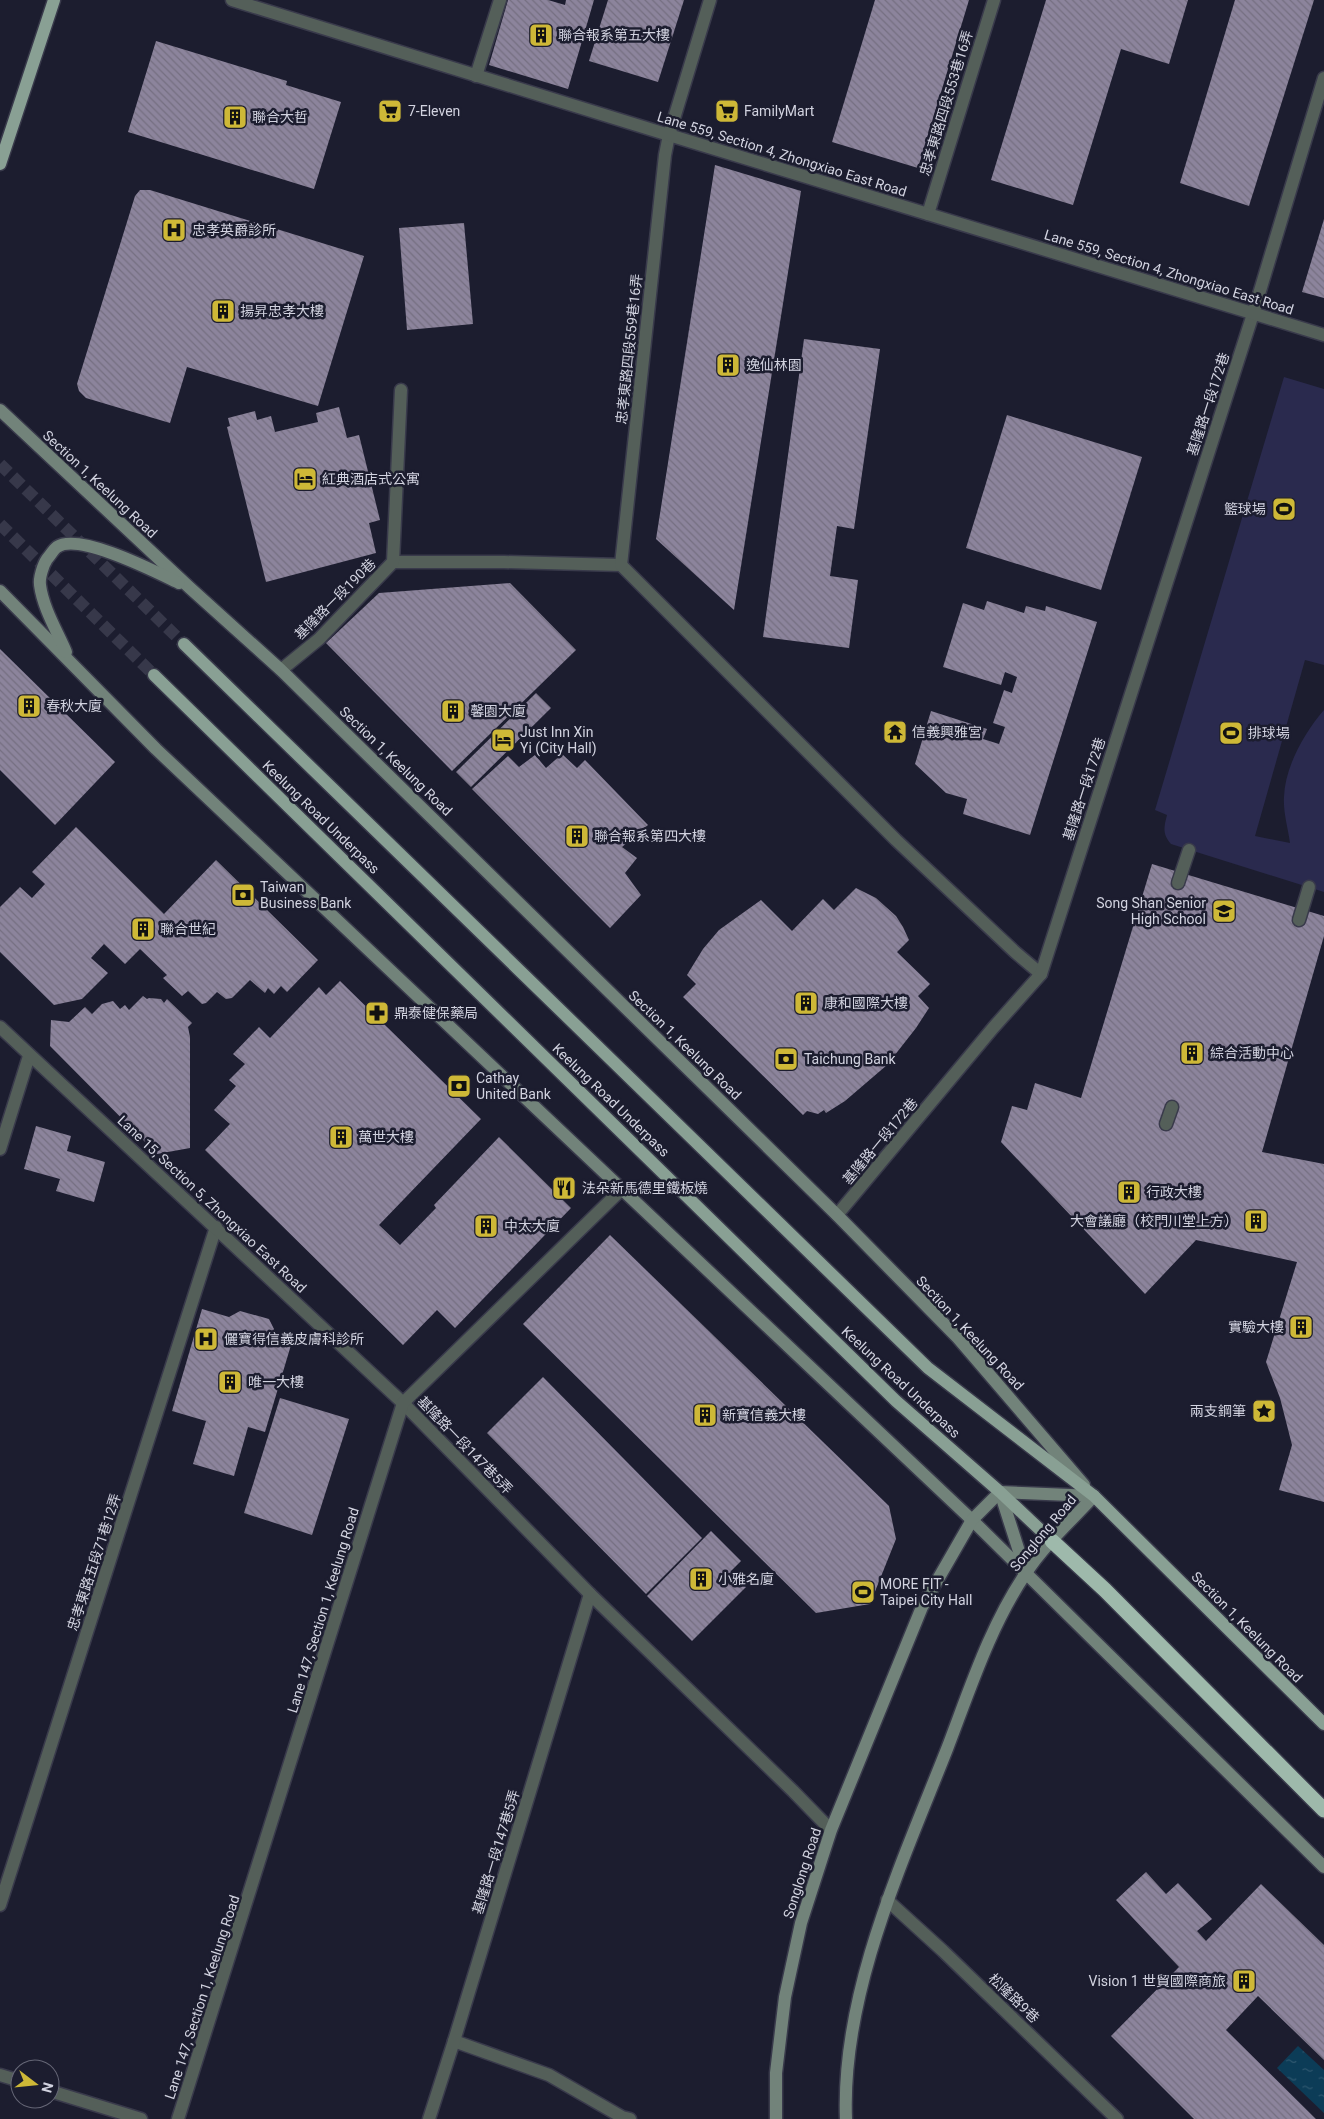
<svg xmlns="http://www.w3.org/2000/svg" width="1324" height="2119" font-family="Roboto,'Noto Sans TC',sans-serif">
	<style>
		.green { fill: #2a2a4e }
		.water { fill: url(#water-ripples) }
		.building { fill: url(#building-back-hatch) }
		.lines { fill: none; stroke-linecap: round; stroke-linejoin: round }
		.primary-tunnel { stroke: #37384a; stroke-width: 12; stroke-dasharray: 12 6; stroke-linecap: butt }
		.lane-casing { stroke: #393a4b; stroke-width: 15 }
		.street-casing { stroke: #393a4b; stroke-width: 15 }
		.secondary-casing { stroke: #393a4b; stroke-width: 15 }
		.primary-casing { stroke: #393a4b; stroke-width: 15 }
		.highway-casing { stroke: #393a4b; stroke-width: 18 }
		.lane { stroke: #545f59; stroke-width: 12 }
		.street { stroke: #545f59; stroke-width: 12 }
		.secondary { stroke: #72837a; stroke-width: 12 }
		.primary { stroke: #89a094; stroke-width: 12 }
		.highway { stroke: #9eb9ab; stroke-width: 15 }
		.labels { text-anchor: middle; dominant-baseline: central; stroke-width: 5; stroke-linejoin: round; paint-order: stroke }
		.poi-label { font-size: 14px; fill: #d2d3e0; stroke: #1c1d2f; text-anchor: start }
		.street-label { font-size: 14px; fill: #d2d3e0; stroke: #1c1d2f }
	</style>
	<defs>
		<pattern id="water-ripples" width="26" height="14" patternUnits="userSpaceOnUse" patternTransform="scale(1.25)"><rect width="26" height="14" fill="#0c3c57"/><path d="M2 4q2-2 4 0t4 0M15 11q2-2 4 0t4 0" fill="none" stroke="#2e576f"/></pattern>
		<pattern id="building-back-hatch" width="6" height="6" patternUnits="userSpaceOnUse" patternTransform="scale(1.25)"><rect width="6" height="6" fill="#8c849c"/><path d="M-1 5l2 2M0 0l6 6M5-1l2 2" fill="none" stroke="#756f81"/></pattern>
	</defs>
	<rect width="100%" height="100%" fill="#1c1d2f"/>
	<path class="green" d="M1284,377l40,12v276l-19,-5 -50,176 35,7c-2,-15 -7,-31 -6,-46 1,-31 21,-65 40,-87v182l-153,-48c-9,-10 -7,-17 -4,-29l-12,-5z"/>
	<polygon class="water" points="1298,2046 1324,2070 1324,2113 1277,2068"/>
	<g class="building">
		<polygon points="508,0 548,0 565,5 566,0 594,0 568,89 489,65"/>
		<polygon points="608,0 684,0 658,82 589,61"/>
		<polygon points="875,0 969,0 918,168 832,142"/>
		<polygon points="1046,0 1188,0 1169,64 1121,49 1073,205 991,180"/>
		<polygon points="1235,0 1314,0 1249,206 1180,183"/>
		<polygon points="156,41 287,81 286,85 341,102 314,189 128,132"/>
		<polygon points="715,165 801,191 734,610 656,539"/>
		<polygon points="140,190 150,190 364,256 318,406 187,367 170,423 86,398 79,391 77,384 135,196"/>
		<polygon points="1324,219 1324,298 1302,292"/>
		<polygon points="464,223 473,324 407,330 399,228"/>
		<polygon points="804,339 880,349 854,529 837,526 830,576 858,580 849,648 763,637"/>
		<polygon points="339,407 347,438 359,435 380,520 369,523 376,553 266,582 227,427 230,426 228,418 255,411 257,420 271,416 275,432 318,422 316,413"/>
		<polygon points="1007,415 1142,457 1101,590 966,548"/>
		<polygon points="510,583 576,650 452,771 326,643 379,593"/>
		<polygon points="987,601 1024,613 1026,606 1045,611 1046,606 1097,622 1030,835 963,814 967,799 946,793 915,764 931,711 987,729 983,739 999,744 1005,727 993,723 1004,690 1012,693 1017,677 1005,672 1001,685 943,667 963,603 984,610"/>
		<polygon points="0,649 115,762 55,825 0,770"/>
		<polygon points="536,693 551,708 471,787 456,772"/>
		<polygon points="562,754 577,768 585,760 648,825 622,847 637,858 625,873 641,895 610,928 472,789 508,756 519,767 535,755 546,768"/>
		<polygon points="76,827 164,914 216,860 318,960 287,992 281,986 274,994 268,988 265,993 250,980 232,998 226,999 217,992 206,1003 202,1004 188,991 182,996 163,978 167,975 140,949 125,964 104,944 91,958 108,973 82,999 54,1005 0,952 0,907 20,887 32,898 45,884 32,872"/>
		<polygon points="1152,864 1324,916 1324,936 1262,1152 1324,1164 1324,1502 1279,1490 1292,1445 1280,1398 1266,1362 1297,1262 1196,1240 1145,1294 1001,1142 1012,1106 1027,1110 1035,1083 1081,1098"/>
		<polygon points="856,888 876,898 896,916 903,927 909,940 897,952 930,984 918,996 929,1008 916,1028 887,1065 845,1101 826,1113 824,1110 818,1114 807,1111 803,1115 683,997 696,984 687,975 703,949 719,930 761,900 792,931 823,899 834,910"/>
		<polygon points="340,981 481,1119 379,1225 400,1245 436,1208 434,1205 499,1137 571,1208 455,1328 437,1310 403,1345 205,1150 230,1124 214,1110 236,1086 229,1080 245,1064 233,1054 259,1027 270,1038 319,987 326,995"/>
		<polygon points="143,996 147,999 149,998 161,999 164,1003 167,999 192,1023 188,1027 190,1037 190,1148 157,1154 50,1046 51,1020 69,1022 85,1007 92,1014 102,1004 113,1001 120,1009 125,1005 129,1010"/>
		<polygon points="36,1126 71,1136 67,1151 105,1162 94,1202 56,1191 60,1179 24,1169"/>
		<polygon points="610,1235 889,1506 896,1539 870,1604 816,1613 523,1324"/>
		<polygon points="202,1309 229,1317 240,1311 269,1319 274,1329 271,1339 291,1345 265,1432 248,1427 234,1476 193,1464 206,1421 172,1411"/>
		<polygon points="543,1377 702,1538 646,1594 487,1433"/>
		<polygon points="280,1398 349,1419 312,1535 244,1513"/>
		<polygon points="711,1531 741,1561 731,1571 746,1587 692,1641 647,1596"/>
		<polygon points="1146,1872 1166,1894 1178,1883 1212,1919 1197,1931 1206,1941 1261,1884 1324,1945 1324,2060 1258,1996 1226,2030 1316,2119 1194,2119 1111,2036 1179,1967 1116,1900"/>
	</g>
	<g class="lines">
		<g class="primary-tunnel">
			<polyline points="0,464 184,644"/>
			<polyline points="0,524 154,675"/>
		</g>
		<g class="lane-casing">
			<g id="lane">
				<polyline points="476,76 500,0"/>
				<polyline points="928,214 994,0"/>
				<polyline points="393,562 504,562 621,565 896,840 1015,952 1041,974"/>
				<polyline points="621,565 665,155 669,135 710,0"/>
				<polyline points="1178,883 1189,850"/>
				<polyline points="1299,920 1309,887"/>
				<polyline points="1166,1124 1172,1107"/>
				<polyline points="0,1149 29,1056"/>
				<polyline points="837,1215 993,1028 1041,974 1253,314 1324,78"/>
				<polyline points="0,1905 216,1227"/>
				<polyline points="454,2041 549,2075 622,2117 630,2119"/>
				<polyline points="429,2119 454,2041 590,1594"/>
			</g>
		</g>
		<g class="street-casing">
			<g id="street">
				<polyline points="232,0 669,135 1324,335"/>
				<polyline points="281,670 319,639 393,562 401,390"/>
				<polyline points="0,1027 403,1403 590,1594 793,1791 831,1830"/>
				<polyline points="887,1900 943,1951 1117,2119"/>
				<polyline points="0,2075 20,2081"/>
				<polyline points="50,2091 141,2119"/>
				<polyline points="178,2119 403,1403 623,1188"/>
			</g>
		</g>
		<g class="secondary-casing">
			<g id="secondary">
				<polyline points="0,410 190,588 281,670 837,1215 958,1338 1084,1485"/>
				<polyline points="0,591 156,749 972,1520 1324,1867"/>
				<path d="M66,652c-9,-21 -23,-44 -26,-67 -1,-7 3,-20 7,-26 3,-3 6,-9 10,-12 22,-15 99,25 122,36"/>
				<polyline points="1000,1492 1025,1570"/>
				<polyline points="776,2119 776,2073 785,1997 801,1923 831,1830 922,1607 972,1520 1000,1492 1094,1496"/>
				<path d="M846,2119c-5,-125 56,-256 101,-370 23,-60 43,-123 79,-176 18,-28 45,-52 68,-77"/>
			</g>
		</g>
		<g class="primary-casing">
			<g id="primary">
				<polyline points="0,164 54,0"/>
				<polyline points="184,644 928,1368 1094,1496 1324,1724"/>
				<polyline points="154,675 896,1401 1000,1492 1052,1541"/>
			</g>
		</g>
		<g class="highway-casing">
			<polyline id="highway" points="1052,1541 1105,1590 1324,1810"/>
		</g>
		<use href="#lane" class="lane"/>
		<use href="#street" class="street"/>
		<use href="#secondary" class="secondary"/>
		<use href="#primary" class="primary"/>
		<use href="#highway" class="highway"/>
	</g>
	<defs>
		<g id="building-square" transform="scale(1.25)"><rect x="-9" y="-9" width="18" height="18" rx="4" fill="#ceb837" stroke="#1c1d2f"/><path d="M-4-6H4V6H1V3H-1V6H-4ZM-2.5-4.3h1.7v1.8h-1.7ZM.8-4.3h1.7v1.8H.8ZM-2.5-1h1.7V.8h-1.7ZM.8-1h1.7V.8H.8Z" fill="#111"/></g>
		<g id="supermarket-square" transform="scale(1.25)"><rect x="-9" y="-9" width="18" height="18" rx="4" fill="#ceb837" stroke="#1c1d2f"/><path d="M-6-5.5h2.5l.6 2H6L4.5 2H-2.5L-4.4-4H-6ZM-1.5 3.2a1.3 1.3 0 1 0 .1 0ZM3 3.2a1.3 1.3 0 1 0 .1 0Z" fill="#111"/></g>
		<g id="hospital-square" transform="scale(1.25)"><rect x="-9" y="-9" width="18" height="18" rx="4" fill="#ceb837" stroke="#1c1d2f"/><path d="M-5-5h3v3.5h4V-5h3V5h-3V1.5h-4V5h-3Z" fill="#111"/></g>
		<g id="hotel-square" transform="scale(1.25)"><rect x="-9" y="-9" width="18" height="18" rx="4" fill="#ceb837" stroke="#1c1d2f"/><path d="M-6-4.5h1.5V1H6V5H4.5V3h-9V5H-6ZM-4 0a1.8 1.8 0 1 1 3.6 0ZM.5 0V-2.5h3Q6-2.5 6 0Z" fill="#111"/></g>
		<g id="stadium-square" transform="scale(1.25)"><rect x="-9" y="-9" width="18" height="18" rx="4" fill="#ceb837" stroke="#1c1d2f"/><path d="M0-5a6.5 5 0 1 0 0 10a6.5 5 0 1 0 0-10ZM-3.5-1.8h7v3.6h-7Z" fill="#111"/></g>
		<g id="temple-square" transform="scale(1.25)"><rect x="-9" y="-9" width="18" height="18" rx="4" fill="#ceb837" stroke="#1c1d2f"/><path d="M0-6L5-2H3V0L6.5 2.5H4V6H1.5V3h-3V6H-4V2.5H-6.5L-3 0V-2H-5Z" fill="#111"/></g>
		<g id="bank-square" transform="scale(1.25)"><rect x="-9" y="-9" width="18" height="18" rx="4" fill="#ceb837" stroke="#1c1d2f"/><path d="M-6-4H6V4H-6ZM0-2.3a2.3 2.3 0 1 0 0 4.6a2.3 2.3 0 1 0 0-4.6Z" fill="#111"/></g>
		<g id="school-square" transform="scale(1.25)"><rect x="-9" y="-9" width="18" height="18" rx="4" fill="#ceb837" stroke="#1c1d2f"/><path d="M0-5L7-2L0 1L-7-2ZM-4 1L0 2.5L4 1V4Q0 6-4 4Z" fill="#111"/></g>
		<g id="pharmacy-square" transform="scale(1.25)"><rect x="-9" y="-9" width="18" height="18" rx="4" fill="#ceb837" stroke="#1c1d2f"/><path d="M-2-6h4v4h4v4h-4v4h-4v-4h-4v-4h4Z" fill="#111"/></g>
		<g id="restaurant-square" transform="scale(1.25)"><rect x="-9" y="-9" width="18" height="18" rx="4" fill="#ceb837" stroke="#1c1d2f"/><path d="M-5-6h1v4h1v-4h1v4h1v-4h1v5L-1.5 .5V6h-2V.5L-5-1ZM5-6V6H3V1.5H1.5Q1.5-4 5-6Z" fill="#111"/></g>
		<g id="sight-square" transform="scale(1.25)"><rect x="-9" y="-9" width="18" height="18" rx="4" fill="#ceb837" stroke="#1c1d2f"/><path d="M0-6L1.8-2.2L6-1.7L2.9 1.2L3.7 5.4L0 3.3L-3.7 5.4L-2.9 1.2L-6-1.7L-1.8-2.2Z" fill="#111"/></g>
	</defs>
	<g fill-rule="evenodd">
		<use href="#building-square" x="541" y="35"/>
		<use href="#supermarket-square" x="390" y="111"/>
		<use href="#supermarket-square" x="727" y="111"/>
		<use href="#building-square" x="235" y="117"/>
		<use href="#hospital-square" x="174" y="230"/>
		<use href="#building-square" x="223" y="311"/>
		<use href="#building-square" x="728" y="365"/>
		<use href="#hotel-square" x="305" y="479"/>
		<use href="#stadium-square" x="1284" y="509"/>
		<use href="#building-square" x="29" y="706"/>
		<use href="#building-square" x="453" y="711"/>
		<use href="#temple-square" x="895" y="732"/>
		<use href="#stadium-square" x="1231" y="733"/>
		<use href="#hotel-square" x="503" y="740"/>
		<use href="#building-square" x="577" y="836"/>
		<use href="#bank-square" x="243" y="895"/>
		<use href="#school-square" x="1224" y="911"/>
		<use href="#building-square" x="143" y="929"/>
		<use href="#building-square" x="806" y="1003"/>
		<use href="#pharmacy-square" x="377" y="1013"/>
		<use href="#building-square" x="1192" y="1053"/>
		<use href="#bank-square" x="786" y="1059"/>
		<use href="#bank-square" x="459" y="1086"/>
		<use href="#building-square" x="341" y="1137"/>
		<use href="#restaurant-square" x="564" y="1188"/>
		<use href="#building-square" x="1129" y="1192"/>
		<use href="#building-square" x="1256" y="1221"/>
		<use href="#building-square" x="486" y="1226"/>
		<use href="#building-square" x="1301" y="1327"/>
		<use href="#hospital-square" x="206" y="1339"/>
		<use href="#building-square" x="230" y="1382"/>
		<use href="#sight-square" x="1264" y="1411"/>
		<use href="#building-square" x="705" y="1415"/>
		<use href="#building-square" x="701" y="1579"/>
		<use href="#stadium-square" x="863" y="1592"/>
		<use href="#building-square" x="1244" y="1981"/>
	</g>
	<g class="labels">
		<g class="poi-label">
			<text x="558" y="35">聯合報系第五大樓</text>
			<text x="408" y="111">7-Eleven</text>
			<text x="744" y="111">FamilyMart</text>
			<text x="252" y="117">聯合大哲</text>
			<text x="192" y="230">忠孝英爵診所</text>
			<text x="240" y="311">揚昇忠孝大樓</text>
			<text x="746" y="365">逸仙林園</text>
			<text x="322" y="479">紅典酒店式公寓</text>
			<text x="1266" y="509" text-anchor="end">籃球場</text>
			<text x="46" y="706">春秋大廈</text>
			<text x="470" y="711">馨園大廈</text>
			<text x="520" y="732">Just Inn Xin<tspan x="520" dy="16">Yi (City Hall)</tspan></text>
			<text x="912" y="732">信義興雅宮</text>
			<text x="1248" y="733">排球場</text>
			<text x="594" y="836">聯合報系第四大樓</text>
			<text x="260" y="887">Taiwan<tspan x="260" dy="16">Business Bank</tspan></text>
			<text x="1206" y="903" text-anchor="end">Song Shan Senior<tspan x="1206" dy="16">High School</tspan></text>
			<text x="160" y="929">聯合世紀</text>
			<text x="824" y="1003">康和國際大樓</text>
			<text x="394" y="1013">鼎泰健保藥局</text>
			<text x="1210" y="1053">綜合活動中心</text>
			<text x="804" y="1059">Taichung Bank</text>
			<text x="476" y="1078">Cathay<tspan x="476" dy="16">United Bank</tspan></text>
			<text x="358" y="1137">萬世大樓</text>
			<text x="582" y="1188">法朵新馬德里鐵板燒</text>
			<text x="1146" y="1192">行政大樓</text>
			<text x="1238" y="1221" text-anchor="end">大會議廳（校門川堂上方）</text>
			<text x="504" y="1226">中太大廈</text>
			<text x="1284" y="1327" text-anchor="end">實驗大樓</text>
			<text x="224" y="1339">儷寶得信義皮膚科診所</text>
			<text x="248" y="1382">唯一大樓</text>
			<text x="1246" y="1411" text-anchor="end">兩支鋼筆</text>
			<text x="722" y="1415">新寶信義大樓</text>
			<text x="718" y="1579">小雅名廈</text>
			<text x="880" y="1584">MORE FIT -<tspan x="880" dy="16">Taipei City Hall</tspan></text>
			<text x="1226" y="1981" text-anchor="end">Vision 1 世貿國際商旅</text>
		</g>
		<g class="street-label">
			<text transform="translate(946 103) rotate(-73)">忠孝東路四段553巷16弄</text>
			<text transform="translate(782 154) rotate(17)">Lane 559, Section 4, Zhongxiao East Road</text>
			<text transform="translate(1169 272) rotate(17)">Lane 559, Section 4, Zhongxiao East Road</text>
			<text transform="translate(629 349) rotate(-84)">忠孝東路四段559巷16弄</text>
			<text transform="translate(1208 404) rotate(-72)">基隆路一段172巷</text>
			<text transform="translate(100 484) rotate(43)">Section 1, Keelung Road</text>
			<text transform="translate(335 599) rotate(-45)">基隆路一段190巷</text>
			<text transform="translate(396 761) rotate(44)">Section 1, Keelung Road</text>
			<text transform="translate(1084 789) rotate(-72)">基隆路一段172巷</text>
			<text transform="translate(321 817) rotate(44)">Keelung Road Underpass</text>
			<text transform="translate(685 1045) rotate(44)">Section 1, Keelung Road</text>
			<text transform="translate(611 1100) rotate(44)">Keelung Road Underpass</text>
			<text transform="translate(880 1141) rotate(-50)">基隆路一段172巷</text>
			<text transform="translate(212 1204) rotate(43)">Lane 15, Section 5, Zhongxiao East Road</text>
			<text transform="translate(970 1333) rotate(47)">Section 1, Keelung Road</text>
			<text transform="translate(901 1382) rotate(43)">Keelung Road Underpass</text>
			<text transform="translate(465 1445) rotate(46)">基隆路一段147巷5弄</text>
			<text transform="translate(1043 1533) rotate(-50)">Songlong Road</text>
			<text transform="translate(94 1562) rotate(-72)">忠孝東路五段71巷12弄</text>
			<text transform="translate(323 1610) rotate(-73)">Lane 147, Section 1, Keelung Road</text>
			<text transform="translate(1247 1627) rotate(45)">Section 1, Keelung Road</text>
			<text transform="translate(496 1852) rotate(-73)">基隆路一段147巷5弄</text>
			<text transform="translate(802 1873) rotate(-72)">Songlong Road</text>
			<text transform="translate(202 1997) rotate(-72)">Lane 147, Section 1, Keelung Road</text>
			<text transform="translate(1014 1998) rotate(44)">松隆路9巷</text>
		</g>
	</g>
	<g transform="translate(35 2084) rotate(106)"><circle r="24" fill="#1c1d2f" stroke="#656676"/>
	<path d="M0-4L9 19L0 12L-9 19Z" fill="#ceb837"/>
	<text y="-8" font-size="14" font-weight="bold" text-anchor="middle" fill="#d2d3e0">N</text>
	</g>
</svg>
